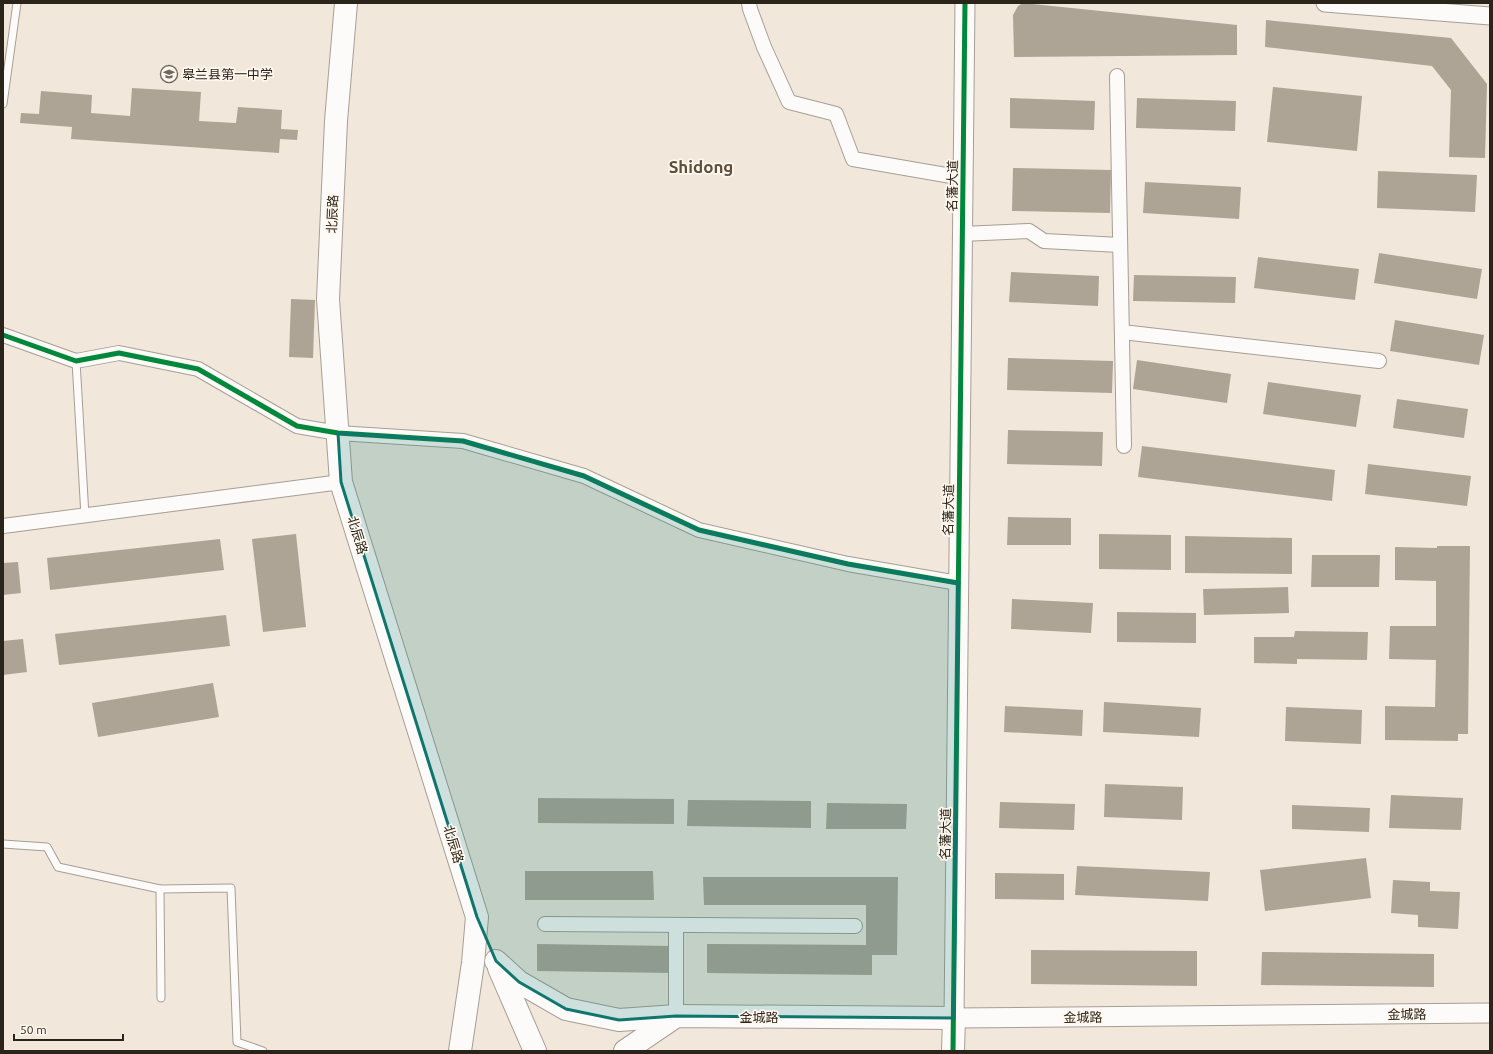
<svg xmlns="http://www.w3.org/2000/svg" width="1493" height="1054" font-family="Ubuntu,'Noto Sans SC',sans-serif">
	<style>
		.building { fill: #aea496 }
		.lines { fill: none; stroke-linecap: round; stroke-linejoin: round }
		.service-casing { stroke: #a69e95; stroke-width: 9 }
		.minor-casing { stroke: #a69e95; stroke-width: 16 }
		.tertiary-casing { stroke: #a69e95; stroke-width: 19 }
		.secondary-casing { stroke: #a69e95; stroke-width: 21 }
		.primary-casing { stroke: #a69e95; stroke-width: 24 }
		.service { stroke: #fdfbfa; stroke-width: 7 }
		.minor { stroke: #fdfbfa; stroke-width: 14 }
		.tertiary { stroke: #fdfbfa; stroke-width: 17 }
		.secondary { stroke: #fdfbfa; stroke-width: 19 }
		.primary { stroke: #fdfbfa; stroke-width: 22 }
		.cycleway-casing { stroke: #fff7ee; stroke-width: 8 }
		.cycleway { stroke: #00873e; stroke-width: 5 }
		.marked { fill: #0f766e; fill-opacity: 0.2; stroke: #0f766e; stroke-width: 3; stroke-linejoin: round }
		.labels { text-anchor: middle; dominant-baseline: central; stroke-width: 3.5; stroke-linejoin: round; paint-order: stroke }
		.poi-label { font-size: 13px; fill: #2b241b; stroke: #fff7ee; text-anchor: start }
		.street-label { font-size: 13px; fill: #2b241b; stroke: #fff7ee }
		.district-label { font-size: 17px; font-weight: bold; fill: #5d4e3a; stroke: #fff7ee }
	</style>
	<rect width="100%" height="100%" fill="#f1e7db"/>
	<g class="building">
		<polygon points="1023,3 1237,25 1237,55 1014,57 1013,15 1018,6"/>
		<polygon points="1266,20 1451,38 1487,84 1485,158 1449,157 1451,90 1432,66 1265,47"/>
		<polygon points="1273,87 1362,96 1357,151 1267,142"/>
		<polygon points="132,88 201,92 199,121 236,123 238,107 282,110 281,129 298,130 297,140 280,139 279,153 71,139 72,127 20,123 21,113 39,114 41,91 92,95 91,113 130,116"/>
		<polygon points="1010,98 1095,101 1094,130 1010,128"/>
		<polygon points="1137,98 1236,101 1235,131 1136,128"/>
		<polygon points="1013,168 1111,170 1110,213 1012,211"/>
		<polygon points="1378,171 1477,175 1475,212 1377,208"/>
		<polygon points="1145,182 1241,187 1239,219 1143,213"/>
		<polygon points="1379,253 1482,269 1477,299 1374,283"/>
		<polygon points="1258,257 1359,269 1355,300 1254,288"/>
		<polygon points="1011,272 1099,276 1098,306 1009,302"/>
		<polygon points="1134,275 1236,277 1235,303 1133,301"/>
		<polygon points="291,299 315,300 313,358 289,357"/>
		<polygon points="1395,320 1484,335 1479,365 1390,351"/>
		<polygon points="1008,358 1113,361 1112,393 1007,390"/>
		<polygon points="1137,360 1231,374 1227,403 1133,389"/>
		<polygon points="1268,382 1361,395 1356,427 1263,414"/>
		<polygon points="1397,399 1468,409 1464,438 1393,428"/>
		<polygon points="1008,430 1103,432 1102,466 1007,464"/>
		<polygon points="1142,446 1335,470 1332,501 1138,477"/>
		<polygon points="1368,464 1471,476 1467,506 1365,494"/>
		<polygon points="1008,517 1071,518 1071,545 1007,545"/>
		<polygon points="296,534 306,627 263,632 252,539"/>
		<polygon points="1099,534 1171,535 1171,570 1099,569"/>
		<polygon points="1185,536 1292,538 1292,574 1185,573"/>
		<polygon points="220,539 224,570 50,590 47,558"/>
		<polygon points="1437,546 1470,546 1468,734 1458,734 1458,741 1385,740 1385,706 1435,707 1436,660 1389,659 1390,626 1436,626 1436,581 1395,580 1395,547 1437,548"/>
		<polygon points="1312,555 1380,555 1379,587 1311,587"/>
		<polygon points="18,562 21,593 3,595 3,563"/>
		<polygon points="1288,587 1289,613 1204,615 1203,589"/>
		<polygon points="1012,599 1093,603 1091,633 1011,629"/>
		<polygon points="1117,612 1196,613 1196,643 1117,642"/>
		<polygon points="226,615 230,646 59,665 55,634"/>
		<polygon points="1295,631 1368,632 1367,660 1297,659 1297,664 1254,663 1254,637 1294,637"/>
		<polygon points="23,639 27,672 3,675 3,641"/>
		<polygon points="213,683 219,717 98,737 92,703"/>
		<polygon points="1104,702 1201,708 1199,737 1103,732"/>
		<polygon points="1005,706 1083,710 1082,736 1004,732"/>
		<polygon points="1286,707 1362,710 1361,744 1285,741"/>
		<polygon points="1105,784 1183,787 1182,820 1104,817"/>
		<polygon points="1391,795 1463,798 1461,830 1389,828"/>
		<polygon points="538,798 674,799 674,824 538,823"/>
		<polygon points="688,800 811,801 811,828 687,826"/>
		<polygon points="1000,802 1075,804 1074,830 999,828"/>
		<polygon points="827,803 907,804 906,829 826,829"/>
		<polygon points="1292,805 1370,808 1369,832 1292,829"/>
		<polygon points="1366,858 1371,898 1265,911 1260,870"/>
		<polygon points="1077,866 1210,872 1208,901 1075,895"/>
		<polygon points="525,871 653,871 654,900 525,900"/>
		<polygon points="995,873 1064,874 1064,900 995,899"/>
		<polygon points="703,877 898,877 897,955 872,955 872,975 707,973 707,944 866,945 866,905 704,905"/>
		<polygon points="1393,880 1430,882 1430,891 1460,892 1458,929 1418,927 1418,915 1391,913"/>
		<polygon points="537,944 673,946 673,973 537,971"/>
		<polygon points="1031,950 1197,951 1197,986 1031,984"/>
		<polygon points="1262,952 1434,954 1434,987 1261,985"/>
	</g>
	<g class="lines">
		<g class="service-casing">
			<g id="service">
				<polyline points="3,104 17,3"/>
				<polyline points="76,361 85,516"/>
				<polyline points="3,844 47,847 58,867 160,889 231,888 237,1042 263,1051"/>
				<polyline points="160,889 161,998"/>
			</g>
		</g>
		<g class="minor-casing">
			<g id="minor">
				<polyline points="749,3 750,9 764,47 789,102 836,114 853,159 963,178"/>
				<polyline points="1117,76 1124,446"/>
				<polyline points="962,234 1029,231 1044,241 1120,245"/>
				<polyline points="1122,332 1379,361"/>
				<polyline points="3,335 76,361 119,353 198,369 297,426 338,433 463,441 584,476 699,530 848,564 958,583"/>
				<polyline points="3,526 341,482"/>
				<polyline points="545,924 855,926"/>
				<polyline points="676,925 676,1016"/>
			</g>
		</g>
		<g class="tertiary-casing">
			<polyline id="tertiary" points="1325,3 1490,16"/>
		</g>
		<g class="secondary-casing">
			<polyline id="secondary" points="965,3 954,1018 1490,1013"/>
		</g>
		<g class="primary-casing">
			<g id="primary">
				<polyline points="346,3 336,121 328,299 341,482 477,917 473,963 460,1051"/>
				<polyline points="496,961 519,982 566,1009 619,1020 676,1016 954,1018 953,1051"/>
				<polyline points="499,968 535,1051"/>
				<polyline points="625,1051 675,1017"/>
			</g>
		</g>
		<use href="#service" class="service"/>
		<use href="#minor" class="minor"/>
		<use href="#tertiary" class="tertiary"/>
		<use href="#secondary" class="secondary"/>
		<use href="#primary" class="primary"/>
		<g class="cycleway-casing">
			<g id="cycleway">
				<polyline points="3,335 76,361 119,353 198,369 297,426 338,433 463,441 584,476 699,530 848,564 958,583"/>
				<polyline points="953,1051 965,3"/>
			</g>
		</g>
		<use href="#cycleway" class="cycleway"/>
	</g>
	<path class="marked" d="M338,433l125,8 121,35 115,54 149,34 110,19 -4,435 -278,-2 -57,4 -53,-11 -47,-27 -23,-21 -19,-44 -136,-435z"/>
	<defs>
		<g id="school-ring" transform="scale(0.9)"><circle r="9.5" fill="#fff7ee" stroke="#70685e" stroke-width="1.5"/><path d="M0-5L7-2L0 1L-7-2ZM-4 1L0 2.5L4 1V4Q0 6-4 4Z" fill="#70685e"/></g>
	</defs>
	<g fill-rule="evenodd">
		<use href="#school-ring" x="169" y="74"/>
	</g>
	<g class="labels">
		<g class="poi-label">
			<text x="182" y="74">皋兰县第一中学</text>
		</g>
		<g class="street-label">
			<text transform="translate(952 186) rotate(-89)">名藩大道</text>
			<text transform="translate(332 214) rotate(-88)">北辰路</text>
			<text transform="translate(948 510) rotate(-89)">名藩大道</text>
			<text transform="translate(358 535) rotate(73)">北辰路</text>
			<text transform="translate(945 834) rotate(-89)">名藩大道</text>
			<text transform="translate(454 844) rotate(73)">北辰路</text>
			<text transform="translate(1407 1014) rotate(-1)">金城路</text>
			<text x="759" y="1017">金城路</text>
			<text transform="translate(1083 1017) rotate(-1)">金城路</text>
		</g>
		<g class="district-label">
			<text x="701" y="166">Shidong</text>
		</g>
	</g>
	<rect width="1493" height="1054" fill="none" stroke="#2b241b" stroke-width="8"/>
	<path d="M14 1034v6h109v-6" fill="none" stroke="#2b241b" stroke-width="2"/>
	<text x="20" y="1034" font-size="12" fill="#2b241b" stroke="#fff7ee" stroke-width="3" paint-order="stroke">50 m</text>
</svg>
